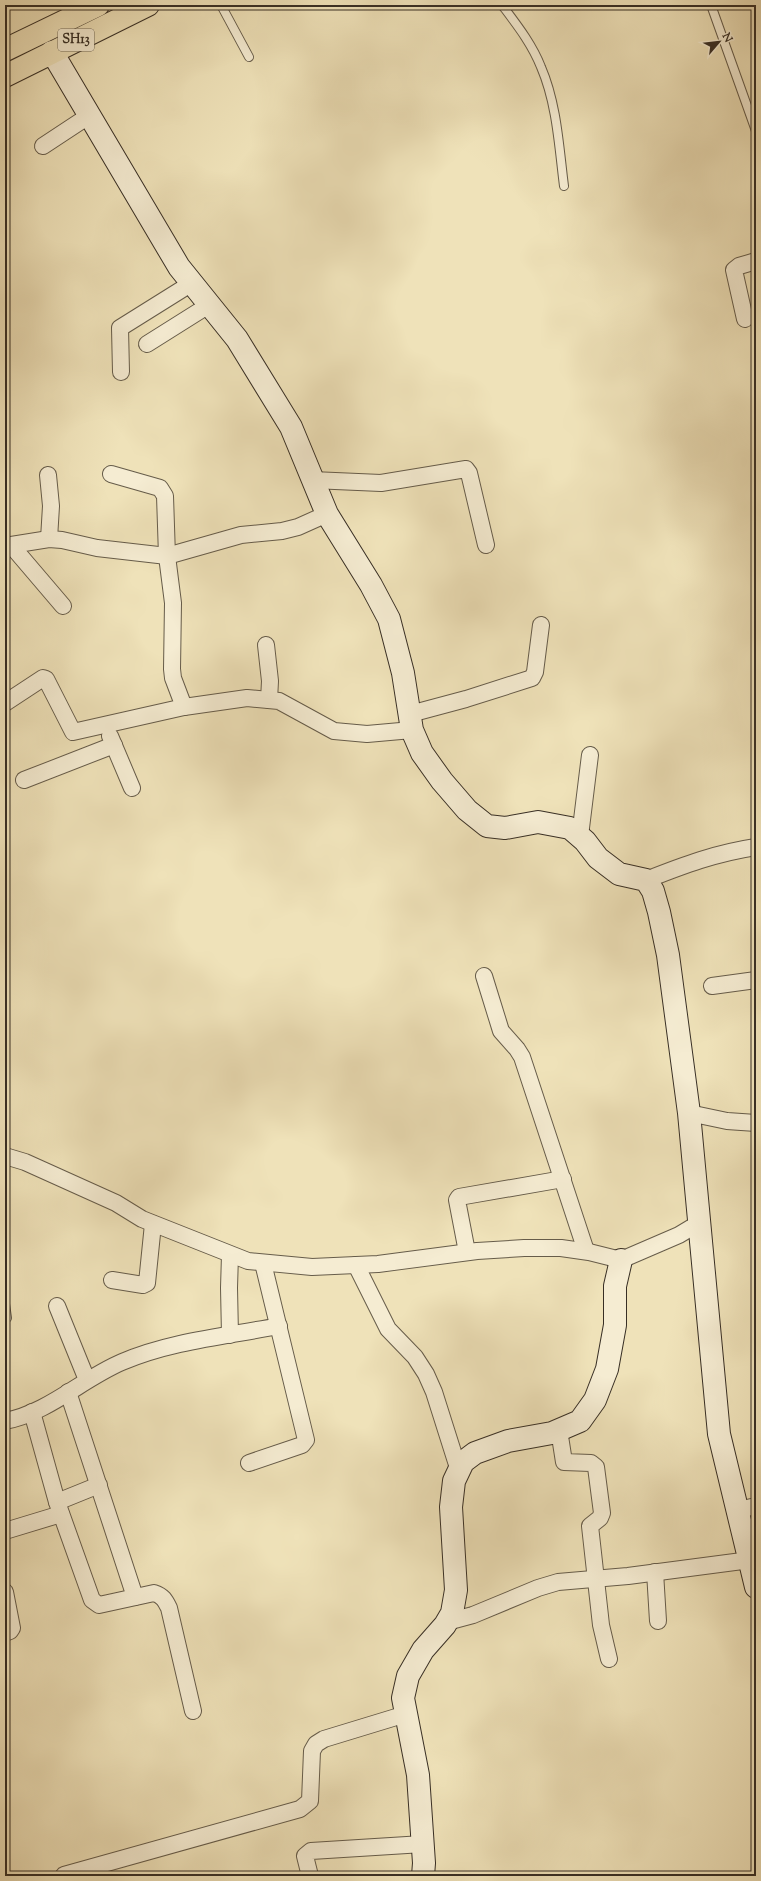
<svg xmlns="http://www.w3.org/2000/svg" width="761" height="1881" font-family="'Sorts Mill Goudy',serif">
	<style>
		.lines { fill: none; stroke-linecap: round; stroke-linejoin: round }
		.lane-casing { stroke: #665c4a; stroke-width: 10 }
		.street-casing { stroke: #665c4a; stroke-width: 18 }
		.secondary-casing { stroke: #382f25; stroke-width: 24 }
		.primary-casing { stroke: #382f25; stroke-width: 24 }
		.lane { stroke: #f5ecd2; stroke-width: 8 }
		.street { stroke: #f5ecd2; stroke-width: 16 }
		.secondary { stroke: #f5ecd2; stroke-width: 22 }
		.primary { stroke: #efe2b9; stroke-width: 22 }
		.labels { text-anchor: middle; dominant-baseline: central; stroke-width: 3; stroke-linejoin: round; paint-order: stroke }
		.shield { fill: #f5ecd2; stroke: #716859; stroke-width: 1 }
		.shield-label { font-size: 13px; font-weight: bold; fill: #382f25 }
	</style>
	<rect width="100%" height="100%" fill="#efe2b9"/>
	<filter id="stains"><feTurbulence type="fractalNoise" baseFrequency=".005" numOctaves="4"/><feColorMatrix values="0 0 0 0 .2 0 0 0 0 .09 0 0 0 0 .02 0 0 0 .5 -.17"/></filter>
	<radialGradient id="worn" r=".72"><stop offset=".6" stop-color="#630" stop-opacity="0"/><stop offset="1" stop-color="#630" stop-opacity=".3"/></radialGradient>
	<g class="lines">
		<g class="lane-casing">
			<g id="lane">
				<polyline points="221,5 249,57"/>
				<path d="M502,5c15,20 30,39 39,62 16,37 18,80 23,119"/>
				<polyline points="711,5 756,131"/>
				<polyline points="5,1304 7,1318"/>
			</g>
		</g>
		<g class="street-casing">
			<g id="street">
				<polyline points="43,146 90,115"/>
				<polyline points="745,319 734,270 739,266 756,261"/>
				<polyline points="147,344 209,305"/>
				<polyline points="121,372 120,328 192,283"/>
				<polyline points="111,474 160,488 165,496 167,556 173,603 172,669 173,678 184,707"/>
				<polyline points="48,475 51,506 49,539"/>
				<polyline points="312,480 381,483 466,469 469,473 486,545"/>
				<polyline points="11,545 63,606"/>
				<polyline points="5,546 49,539 62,540 97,548 167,556 241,535 282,531 298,527 327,514"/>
				<polyline points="266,645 270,681 269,700"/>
				<polyline points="5,703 43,678 46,679 73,732 184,707 247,698 279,701 334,731 367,734 412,730"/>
				<polyline points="410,714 466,699 532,678 535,672 541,625"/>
				<polyline points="110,736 132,788"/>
				<polyline points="24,780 114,745"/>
				<polyline points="580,836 590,755"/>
				<path d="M646,880c38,-15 70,-27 110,-33"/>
				<polyline points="484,976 501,1031 517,1049 522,1057 586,1251"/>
				<polyline points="712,986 756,980"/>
				<polyline points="689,1113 727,1121 756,1123"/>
				<polyline points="5,1156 25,1162 116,1203 142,1219 248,1261 312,1267 378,1264 477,1251 524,1248 561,1248 589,1252 621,1260 679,1235 699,1223"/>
				<polyline points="467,1252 457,1200 459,1197 563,1179"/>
				<polyline points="230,1255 229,1288 230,1335"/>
				<polyline points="356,1265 388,1329 415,1357 426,1374 434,1392 459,1471"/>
				<polyline points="112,1280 143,1285 147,1283 153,1224"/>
				<polyline points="57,1306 87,1380"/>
				<polyline points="68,1392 135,1597"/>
				<path d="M32,1412l25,90 35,98 7,5 55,-12c9,3 11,7 15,15l24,103"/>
				<path d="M5,1421c43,-8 77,-42 117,-59 49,-21 105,-26 157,-36"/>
				<polyline points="559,1430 564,1462 591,1463 596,1467 602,1513 600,1518 590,1526 601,1625 609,1659"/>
				<polyline points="249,1463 302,1445 306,1440 263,1263"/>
				<polyline points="57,1502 99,1485"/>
				<polyline points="738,1510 756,1506"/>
				<polyline points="5,1531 61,1514"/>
				<polyline points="655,1572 658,1621"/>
				<polyline points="5,1592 12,1628 10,1631 5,1633"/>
				<polyline points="447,1622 473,1615 538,1588 558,1582 628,1576 750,1560"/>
				<polyline points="64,1875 300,1809 310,1801 312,1751 316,1744 324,1739 406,1714"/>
				<polyline points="310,1876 305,1856 311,1851 423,1844"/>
			</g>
		</g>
		<g class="secondary-casing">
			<g id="secondary">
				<polyline points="52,52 179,267 237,339 291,427 327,514 371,585 389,619 403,673 412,730 422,753 442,781 467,810 487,826 505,828 538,822 570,828 585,841 598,858 619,874 646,880 653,891 659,912 668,955 689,1113 719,1434 756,1587"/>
				<polyline points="423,1876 424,1863 418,1775 403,1698 408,1676 423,1650 445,1625 452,1613 456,1590 451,1507 454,1481 463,1462 475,1453 508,1441 552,1433 580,1421 595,1400 607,1369 615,1325 615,1286 621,1260"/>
			</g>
		</g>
		<g class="primary-casing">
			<g id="primary">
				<polyline points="5,50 98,5"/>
				<polyline points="5,76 148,5"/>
			</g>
		</g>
		<use href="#lane" class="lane"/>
		<use href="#street" class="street"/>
		<use href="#secondary" class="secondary"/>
		<use href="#primary" class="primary"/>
	</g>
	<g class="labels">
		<rect class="shield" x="58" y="29" width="36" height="22" rx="3"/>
		<g class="shield-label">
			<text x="76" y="40">SH13</text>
		</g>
	</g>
	<rect width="761" height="1881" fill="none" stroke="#efe2b9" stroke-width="20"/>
	<rect x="6" y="6" width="749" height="1869" fill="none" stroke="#382f25" stroke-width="2"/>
	<rect x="10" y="10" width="741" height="1861" fill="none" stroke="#382f25"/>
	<g transform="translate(719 42) rotate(62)" stroke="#f5ecd2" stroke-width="3" paint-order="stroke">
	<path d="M0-3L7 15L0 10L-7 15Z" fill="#382f25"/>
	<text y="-6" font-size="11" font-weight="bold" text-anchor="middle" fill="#382f25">N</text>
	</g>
	<rect width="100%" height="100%" filter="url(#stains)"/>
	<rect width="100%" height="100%" fill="url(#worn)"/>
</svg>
